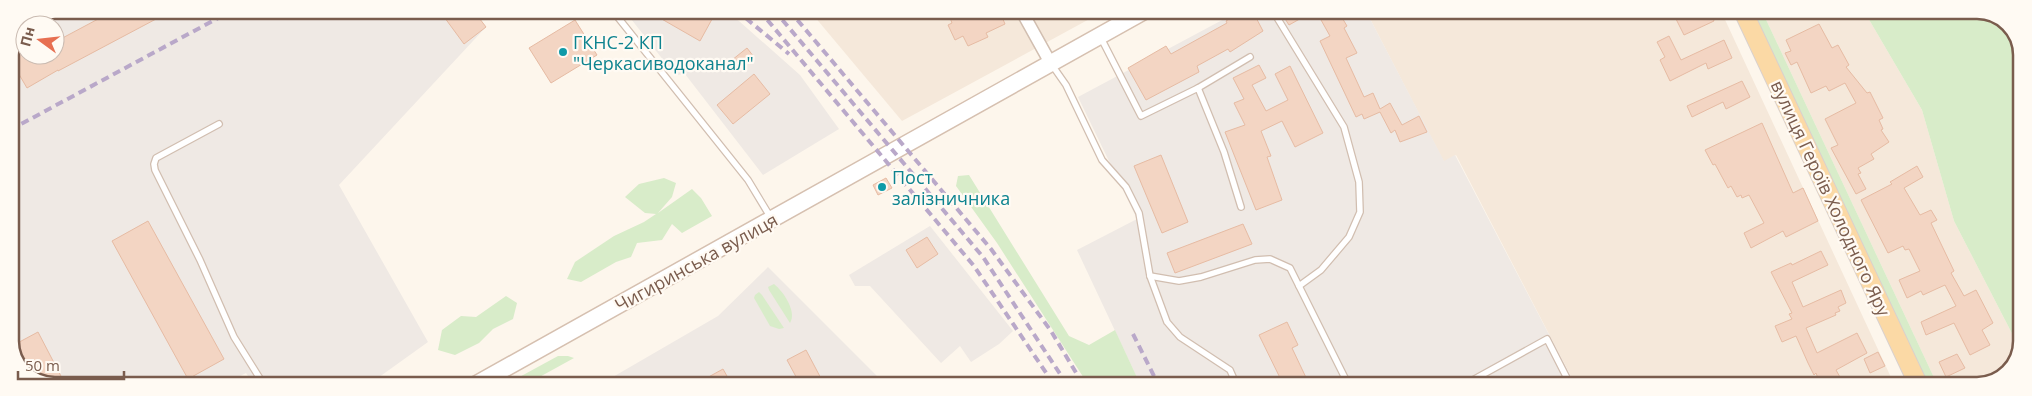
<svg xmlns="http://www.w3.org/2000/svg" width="2032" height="396" font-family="'Open Sans',sans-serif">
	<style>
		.residential { fill: #f5e8da }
		.industrial { fill: #efe9e4; fill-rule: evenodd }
		.green { fill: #d8ecc9 }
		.building { fill: #f3d5c3; stroke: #e6bba3 }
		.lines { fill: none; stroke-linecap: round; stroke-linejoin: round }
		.service-casing { stroke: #d1beb0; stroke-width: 8 }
		.minor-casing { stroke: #d1beb0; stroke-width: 14 }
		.secondary-casing { stroke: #d6c0b0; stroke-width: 19 }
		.primary-casing { stroke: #dad1cd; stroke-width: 20 }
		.service { stroke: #fff; stroke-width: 5.5 }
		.minor { stroke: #fff; stroke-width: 11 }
		.secondary { stroke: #fff; stroke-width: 16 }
		.primary { stroke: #fbd9a5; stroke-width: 18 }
		.rail { stroke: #b9a8c9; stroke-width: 4; stroke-dasharray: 8 5; stroke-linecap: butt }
		.culture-dot { fill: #0f9aa8; stroke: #fffaf3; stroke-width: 2 }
		.labels { text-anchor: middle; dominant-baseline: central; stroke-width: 4.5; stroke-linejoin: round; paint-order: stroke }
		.culture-label { font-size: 18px; fill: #0d838f; stroke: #fffaf3; text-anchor: start }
		.street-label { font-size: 18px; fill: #7a5c4d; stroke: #fffaf3 }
		.rim { fill: none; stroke: #7a5c4d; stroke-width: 2.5 }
	</style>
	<rect width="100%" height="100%" fill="#fdf6ec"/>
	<g class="residential">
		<polygon points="809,10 1106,10 902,121"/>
		<polygon points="1366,11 1721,11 1895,386 1576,386 1456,155 1444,162"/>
		<polygon points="1762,11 1864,11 1922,110 1954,221 2021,351 2007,375 1978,386 1938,386"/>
	</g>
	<g class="industrial">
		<path d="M55,10h418l13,17 -147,158 89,157 -60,43h-10l-1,-1 -4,1h-99l-8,-12 -23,12h-177l-23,-12 -13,-26v-293l13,-31zM25,25h30v30h-30z"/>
		<polygon points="624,10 720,10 739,21 800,75 839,129 763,175 685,74 675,75"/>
		<polygon points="1241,10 1366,11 1444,161 1455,155 1576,386 1141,386 1077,250 1137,219 1078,97"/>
		<polygon points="930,226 1013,331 999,344 971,362 960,346 941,363 870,286 855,286 849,275"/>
		<polygon points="768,267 887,386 599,385 718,316"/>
	</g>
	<g class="green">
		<polygon points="1753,11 1762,11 1938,386 1927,386"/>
		<polygon points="1864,11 1986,11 2009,23 2022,49 2021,351 1954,221 1922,110"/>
		<polygon points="969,175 1069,336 1089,345 1115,330 1141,386 1089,386 997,243 956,186 958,176"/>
		<polygon points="664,178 676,183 672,197 658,213 692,189 701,198 712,216 682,233 672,224 662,240 637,243 631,257 616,262 581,282 567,279 575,262 614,236 644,222 656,214 645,213 625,197 639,184"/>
		<path d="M774,284c10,8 23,28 16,39l-21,-33 -1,-3z"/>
		<polygon points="759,292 762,295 784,328 779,329 770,326 754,298 755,295"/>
		<polygon points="506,296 517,303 513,319 493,329 479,343 455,355 438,350 442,330 461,316 476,317"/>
		<polygon points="558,356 568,356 574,358 525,385 505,385"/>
	</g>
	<g class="building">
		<polygon points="115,10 173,10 58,71 58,70 27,88 10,59 10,54 23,23 25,22 25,55 55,55 55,42"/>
		<polygon points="439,10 473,10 486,27 464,44"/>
		<polygon points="646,10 717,10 700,41"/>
		<polygon points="947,10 999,10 1005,24 986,33 988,37 968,46 963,36 955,40 948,25 952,23"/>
		<polygon points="1244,10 1252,10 1263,31 1230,52 1228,49 1197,66 1199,72 1146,100 1128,68 1166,46 1171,54 1227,23 1226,21"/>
		<polygon points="1280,11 1314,11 1289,25"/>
		<polygon points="1316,11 1338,11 1347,26 1344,28 1357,53 1346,58 1364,97 1373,93 1380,109 1390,103 1402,125 1419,116 1427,132 1400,142 1395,130 1391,133 1380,112 1364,119 1362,114 1356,117 1320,41 1330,36"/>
		<polygon points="1672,11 1710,11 1714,21 1684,35"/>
		<polygon points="575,20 597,55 551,83 529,48"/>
		<polygon points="1819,24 1832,48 1838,45 1849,65 1846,67 1867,93 1870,92 1883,118 1879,120 1883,129 1881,130 1889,142 1871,154 1874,159 1858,168 1861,173 1858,174 1866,189 1856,194 1831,148 1838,145 1825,119 1856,103 1845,83 1829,91 1826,86 1811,93 1797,62 1791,65 1785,53 1791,51 1786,40"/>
		<polygon points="1669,36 1681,60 1724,40 1732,58 1708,69 1706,63 1670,81 1660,60 1665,57 1657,42"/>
		<polygon points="747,48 754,57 739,69 732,60"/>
		<polygon points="1259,65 1266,78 1252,85 1266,111 1288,100 1275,74 1290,66 1323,133 1295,147 1282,121 1261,131 1271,156 1267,157 1282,200 1256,210 1225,132 1245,125 1234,103 1244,99 1233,78"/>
		<polygon points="754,74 770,94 733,124 717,105"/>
		<polygon points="1742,81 1750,97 1726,109 1723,102 1692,117 1687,106"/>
		<polygon points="1762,123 1793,193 1803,188 1818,221 1786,237 1783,231 1751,248 1744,233 1764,223 1749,195 1742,198 1741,195 1737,197 1731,186 1728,188 1715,164 1713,165 1705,150"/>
		<polygon points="1161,155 1188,222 1162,233 1134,166"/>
		<polygon points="1917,166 1923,177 1904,188 1920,215 1931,210 1937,220 1931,223 1954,271 1951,273 1964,296 1976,290 1993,323 1982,330 1990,345 1970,355 1954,323 1926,335 1921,322 1956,306 1945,285 1923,295 1921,291 1907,298 1899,280 1920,271 1909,249 1905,250 1903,246 1888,253 1861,200 1892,184 1890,182"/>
		<polygon points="886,178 892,188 878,195 873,185"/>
		<polygon points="148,221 224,359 188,379 112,241"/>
		<polygon points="1243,224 1252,244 1175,273 1167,253"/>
		<polygon points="927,237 938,254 917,268 906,250"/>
		<polygon points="1821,251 1828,265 1792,282 1803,307 1841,290 1846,303 1838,307 1840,311 1835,313 1836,315 1806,328 1817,353 1857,333 1867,353 1836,370 1845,386 1821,386 1816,373 1814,375 1808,363 1796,336 1782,342 1775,326 1792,319 1789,314 1792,313 1771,272 1791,263 1792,265"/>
		<polygon points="1287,322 1298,345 1292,348 1310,386 1284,386 1259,335"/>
		<polygon points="38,332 63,380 54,385 46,385 23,373 10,347"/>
		<polygon points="806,350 825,386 801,386 787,360"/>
		<polygon points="1878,352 1885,366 1870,373 1864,359"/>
		<polygon points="1957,354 1965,368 1946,377 1939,362"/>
		<polygon points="723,369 732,385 694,385"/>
	</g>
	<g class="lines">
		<g class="service-casing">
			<g id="service">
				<polyline points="612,10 748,180 771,218"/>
				<polyline points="1273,11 1344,127 1359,182 1360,212 1349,237 1321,270 1299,286"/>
				<polyline points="1101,38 1141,116 1198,88 1224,152 1241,207"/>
				<polyline points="1052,65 1066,85 1102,160 1126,187 1139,213 1150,276 1167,322 1180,337 1230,370 1237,386"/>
				<polyline points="1198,88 1250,57"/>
				<polyline points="219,124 156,158 154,164 155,170 200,260 234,337 264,385"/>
				<polyline points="1150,276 1179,281 1201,277 1255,260 1270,259 1290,268 1349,386"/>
				<polyline points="1462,386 1547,339 1571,386"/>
			</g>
		</g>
		<g class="minor-casing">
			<polyline id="minor" points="1021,10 1051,64"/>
		</g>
		<g class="secondary-casing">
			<polyline id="secondary" points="475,385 1146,10"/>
		</g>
		<g class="primary-casing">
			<polyline id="primary" points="1743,11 1919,386"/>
		</g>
		<use href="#service" class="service"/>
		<use href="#minor" class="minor"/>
		<use href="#secondary" class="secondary"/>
		<use href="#primary" class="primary"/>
		<g class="rail">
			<polyline points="736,10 789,54"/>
			<polyline points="759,10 974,266 1055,386"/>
			<polyline points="774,10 983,257 1068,386"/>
			<polyline points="789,10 991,249 1051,331 1084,386"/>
			<polyline points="10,130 233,10"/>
			<polyline points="1133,334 1159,386"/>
		</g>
	</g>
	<g class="culture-dot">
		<circle cx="563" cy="52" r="5"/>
		<circle cx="882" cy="187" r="5"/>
	</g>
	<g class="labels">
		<g class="culture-label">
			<text x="573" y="42">ГКНС-2 КП<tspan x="573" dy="21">"Черкасиводоканал"</tspan></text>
			<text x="892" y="177">Пост<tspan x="892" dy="21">залізничника</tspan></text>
		</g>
		<g class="street-label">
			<text transform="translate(1831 198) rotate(65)">вулиця Героїв Холодного Яру</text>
			<text transform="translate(696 262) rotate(-29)">Чигиринська вулиця</text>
		</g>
	</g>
	<path d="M0 0H2032V396H0ZM55 19H1977A36 36 0 0 1 2013 55V341A36 36 0 0 1 1977 377H55A36 36 0 0 1 19 341V55A36 36 0 0 1 55 19Z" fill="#fffaf3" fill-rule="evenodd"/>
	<path class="rim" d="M55 19H1977A36 36 0 0 1 2013 55V341A36 36 0 0 1 1977 377H55A36 36 0 0 1 19 341V55A36 36 0 0 1 55 19Z"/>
	<g transform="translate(40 40) rotate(285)"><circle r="24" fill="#fffaf3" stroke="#cabbb1"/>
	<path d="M0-4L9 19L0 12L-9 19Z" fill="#e76f51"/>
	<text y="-8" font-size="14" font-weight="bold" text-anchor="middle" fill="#7a5c4d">Пн</text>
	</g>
	<path d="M18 371v8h106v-8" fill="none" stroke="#7a5c4d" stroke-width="2.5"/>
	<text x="25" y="371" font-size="15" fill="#7a5c4d" stroke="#fffaf3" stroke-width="4" paint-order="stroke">50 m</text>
</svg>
